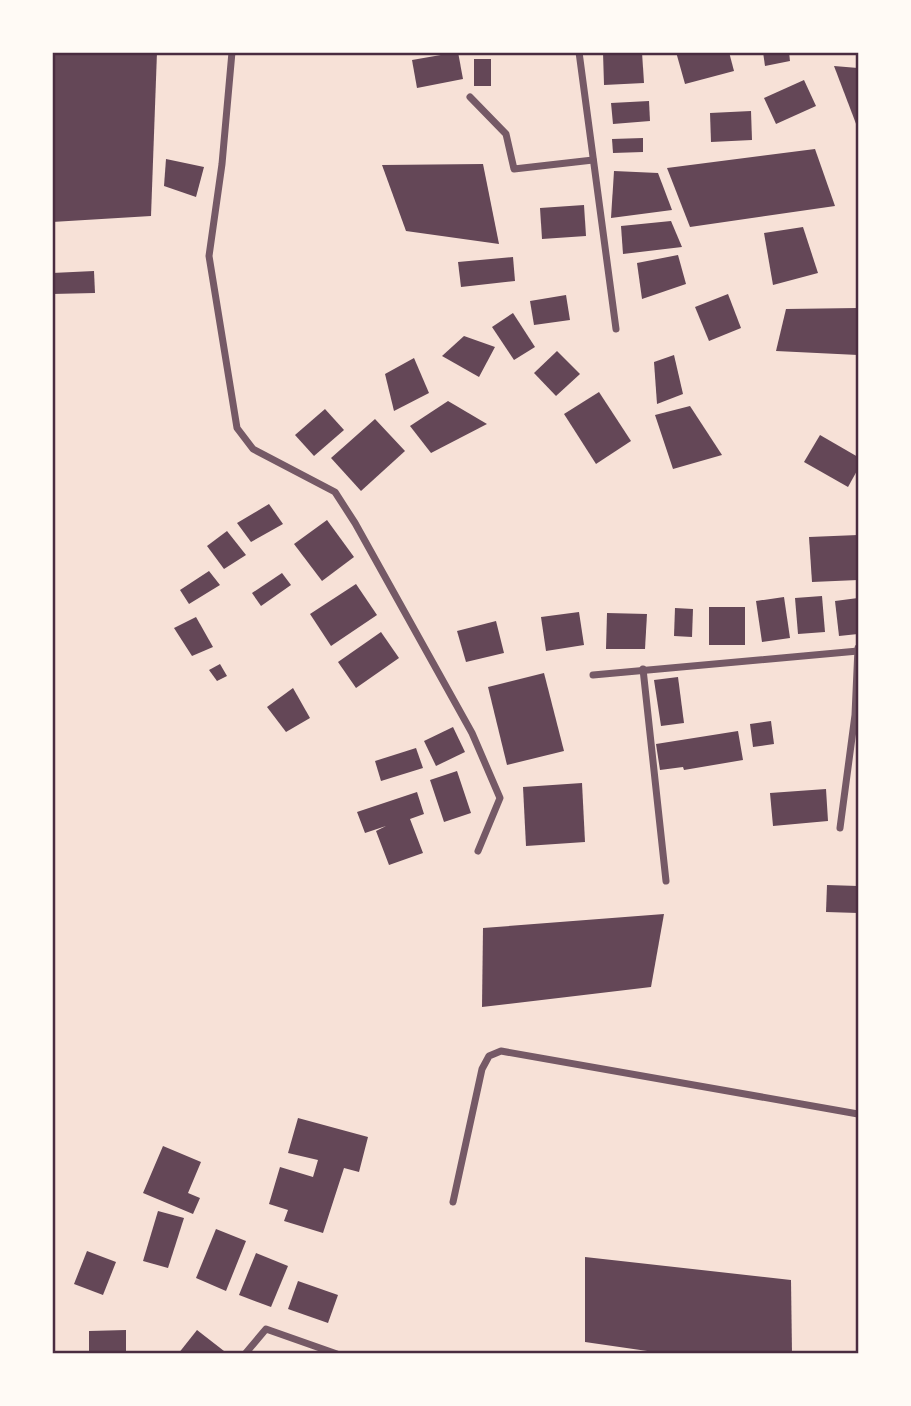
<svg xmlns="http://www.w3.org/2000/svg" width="911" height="1406" font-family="'Archivo Narrow',sans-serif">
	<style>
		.building { fill: #644757 }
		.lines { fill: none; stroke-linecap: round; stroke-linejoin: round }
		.minor { stroke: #755966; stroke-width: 7 }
		.neatline { fill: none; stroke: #4a2c40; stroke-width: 2.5 }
	</style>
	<rect width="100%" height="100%" fill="#f7e1d7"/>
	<g class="building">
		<polygon points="52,52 157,52 151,216 52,222"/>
		<polygon points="458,52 463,79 417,88 412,60"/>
		<polygon points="603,52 642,52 644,83 604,85"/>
		<polygon points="676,52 729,52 734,71 685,84"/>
		<polygon points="763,52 789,52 790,61 765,66"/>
		<rect x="474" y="59" width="17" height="27"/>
		<polygon points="834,66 858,68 858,129"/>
		<polygon points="804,80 816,106 776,124 764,98"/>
		<polygon points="649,101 650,121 613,124 611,103"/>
		<polygon points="751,111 752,140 711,142 710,113"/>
		<polygon points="643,138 643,152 613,153 612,139"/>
		<polygon points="815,149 835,206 690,227 667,168"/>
		<polygon points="166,159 204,167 196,197 164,186"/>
		<polygon points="483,164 499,244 406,231 382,165"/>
		<polygon points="614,171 658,173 672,210 611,218"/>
		<polygon points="584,205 586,236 542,239 540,208"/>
		<polygon points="671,221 682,247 623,254 621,226"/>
		<polygon points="803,227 818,273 773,285 764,233"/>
		<polygon points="678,255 686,284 642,299 637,263"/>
		<polygon points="513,257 515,281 461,287 458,262"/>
		<polygon points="94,271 95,293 52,294 52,273"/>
		<polygon points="728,294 741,328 709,341 695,307"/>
		<polygon points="566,295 570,320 534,325 530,301"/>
		<polygon points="858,308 858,355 776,351 786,309"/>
		<polygon points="513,313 535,347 514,360 492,327"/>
		<polygon points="464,336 495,347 479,377 442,356"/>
		<polygon points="557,351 580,374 556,396 534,373"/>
		<polygon points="674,355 683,394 657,404 654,362"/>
		<polygon points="414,358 429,393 394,411 385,374"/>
		<polygon points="599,392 631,441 596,464 564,414"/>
		<polygon points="448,401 487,424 431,453 410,426"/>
		<polygon points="690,406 722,455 673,469 655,415"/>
		<polygon points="325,409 344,430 314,456 295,435"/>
		<polygon points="375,419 405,451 361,491 331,458"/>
		<polygon points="820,435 858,457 858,469 848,487 804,462"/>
		<polygon points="269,504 283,524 251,542 237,523"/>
		<polygon points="327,520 354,557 322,581 294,544"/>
		<polygon points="227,531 246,555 224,569 207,546"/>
		<polygon points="858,535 858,580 812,582 809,537"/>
		<polygon points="209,571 220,585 189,604 180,590"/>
		<polygon points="282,573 291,585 261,606 252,593"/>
		<polygon points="356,584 377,615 331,646 310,614"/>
		<polygon points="822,596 825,632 798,634 795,598"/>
		<polygon points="784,597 790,638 762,642 756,601"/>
		<polygon points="858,598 858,634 839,636 835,601"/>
		<rect x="709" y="607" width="36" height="38"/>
		<polygon points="675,608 693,609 692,637 674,636"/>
		<polygon points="579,612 584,645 546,651 541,617"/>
		<polygon points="607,613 647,614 645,649 606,649"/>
		<polygon points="196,617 213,647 192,656 174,628"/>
		<polygon points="496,621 504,653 466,662 457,631"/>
		<polygon points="381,632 399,658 356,688 338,662"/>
		<polygon points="220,664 227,676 217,681 209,670"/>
		<polygon points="544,673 564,751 507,765 488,687"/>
		<polygon points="678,677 684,723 661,726 654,680"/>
		<polygon points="293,688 310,718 286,732 267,707"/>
		<polygon points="771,721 774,744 753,747 750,724"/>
		<polygon points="453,727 465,752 436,766 424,741"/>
		<polygon points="738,731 743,760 684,770 683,767 660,770 656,744"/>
		<polygon points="416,748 423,768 381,781 375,761"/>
		<polygon points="457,771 471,813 444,822 430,780"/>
		<polygon points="582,783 585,842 526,846 523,787"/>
		<polygon points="826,789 828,821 773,826 770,793"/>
		<polygon points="417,792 424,814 410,819 423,853 389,865 376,831 386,826 365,833 357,812"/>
		<polygon points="827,885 858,886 858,913 826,912"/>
		<polygon points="664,914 651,987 482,1007 483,928"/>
		<polygon points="298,1118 368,1137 359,1172 344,1168 323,1233 284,1221 288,1210 269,1204 280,1167 313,1177 318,1160 288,1153"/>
		<polygon points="163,1146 201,1162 188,1193 200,1198 193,1214 143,1193"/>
		<polygon points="158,1211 184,1218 168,1268 143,1261"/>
		<polygon points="216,1229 246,1241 226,1291 196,1278"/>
		<polygon points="87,1251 116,1262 103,1295 74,1284"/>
		<polygon points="256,1253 288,1266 271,1307 239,1295"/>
		<polygon points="585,1257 791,1280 792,1354 668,1354 585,1342"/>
		<polygon points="298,1281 338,1295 328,1323 288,1309"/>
		<polygon points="126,1330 126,1354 89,1354 89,1331"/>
		<polygon points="197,1330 224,1351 223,1354 178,1354"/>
	</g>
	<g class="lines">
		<g class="minor">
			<polyline points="232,52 222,164 209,256 237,428 253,449 335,492 355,523 472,733 500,798 478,851"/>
			<polyline points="579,52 616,329"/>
			<polyline points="470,97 506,134 514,169 593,160"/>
			<polyline points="643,669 666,881"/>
			<polyline points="593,675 858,651"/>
			<polyline points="840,828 855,715 858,648"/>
			<polyline points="453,1202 482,1069 489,1056 501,1051 858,1114"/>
			<polyline points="245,1354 266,1329 337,1354"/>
		</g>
	</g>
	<rect width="911" height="1406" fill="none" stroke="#fffaf5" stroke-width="108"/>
	<rect x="54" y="54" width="803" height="1298" class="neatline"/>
</svg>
